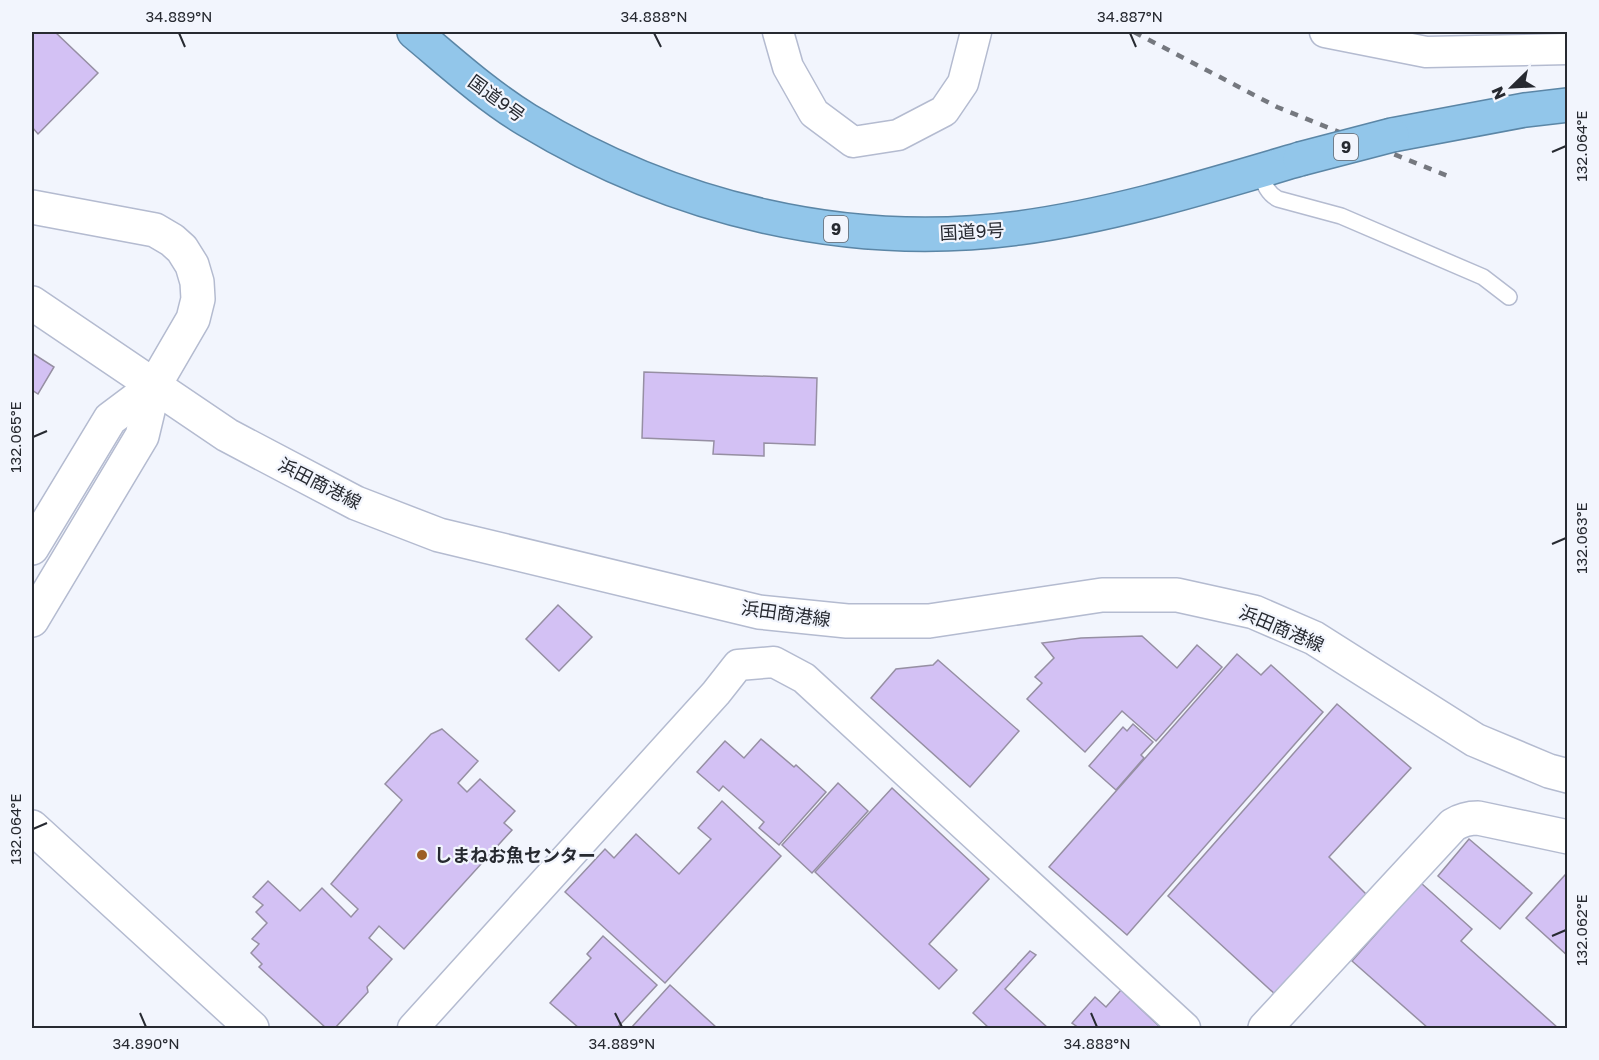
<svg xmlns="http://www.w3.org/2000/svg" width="1599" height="1060" font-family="'Golos Text','Noto Sans JP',sans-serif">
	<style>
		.building { fill: #d3c1f4; stroke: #968fa3; stroke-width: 1.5 }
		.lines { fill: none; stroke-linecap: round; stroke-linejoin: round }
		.service-casing { stroke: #b4bbd0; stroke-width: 18 }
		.minor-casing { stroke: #b4bbd0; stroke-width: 33 }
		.tertiary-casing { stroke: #b4bbd0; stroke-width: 36 }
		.secondary-casing { stroke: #b4bbd0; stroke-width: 36 }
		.trunk-casing { stroke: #5b86a6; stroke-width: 36 }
		.service { stroke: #fff; stroke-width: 15 }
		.minor { stroke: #fff; stroke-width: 30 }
		.tertiary { stroke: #fff; stroke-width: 33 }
		.secondary { stroke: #fff; stroke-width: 33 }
		.trunk { stroke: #92c6ea; stroke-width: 33 }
		.rail { stroke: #75787f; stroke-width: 4.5; stroke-dasharray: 8 8; stroke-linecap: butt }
		.trunk-bridge-casing { stroke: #5b86a6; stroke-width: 36; stroke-linecap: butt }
		.trunk-bridge { stroke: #92c6ea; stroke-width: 33 }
		.ticks { fill: none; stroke: #272a31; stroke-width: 2 }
		.poi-dot { fill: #9c5e24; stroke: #f2f5fd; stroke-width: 2 }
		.labels { text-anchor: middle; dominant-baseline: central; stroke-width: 4.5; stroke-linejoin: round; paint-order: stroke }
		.shield { fill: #f2f5fd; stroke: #64676e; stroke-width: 1.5 }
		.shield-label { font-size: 16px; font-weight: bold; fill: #272a31 }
		.street-label { font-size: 18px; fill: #272a31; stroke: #f2f5fd }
		.poi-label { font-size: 18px; font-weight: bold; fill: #272a31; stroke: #f2f5fd; text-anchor: start }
		.neatline { fill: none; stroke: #272a31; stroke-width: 2 }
		.ticks-label { font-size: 15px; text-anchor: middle; fill: #272a31 }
	</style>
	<rect width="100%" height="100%" fill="#f2f5fd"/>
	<g class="building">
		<polygon points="32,32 55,32 98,73 38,134 32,127"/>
		<polygon points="32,353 54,367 38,394 32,390"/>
		<polygon points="644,372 817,378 815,445 764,443 764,456 713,454 714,441 642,438"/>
		<polygon points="558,605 592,637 559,671 526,639"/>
		<polygon points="1142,636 1177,668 1197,645 1222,667 1156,741 1122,711 1085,752 1027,699 1042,683 1035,677 1054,658 1042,643 1081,638"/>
		<polygon points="1237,654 1261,675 1271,665 1323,712 1127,935 1049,867"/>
		<polygon points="938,660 1019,731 970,787 871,698 896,669 933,665"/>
		<polygon points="1337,704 1411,768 1329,857 1368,896 1277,996 1168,896"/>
		<polygon points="1133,724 1153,742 1141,755 1144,758 1116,790 1089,766 1123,727 1127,731"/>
		<polygon points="442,729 478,761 458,783 467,792 480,779 515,811 504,823 512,830 404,949 379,926 369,938 392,959 367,987 368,992 335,1028 326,1028 259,967 262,964 251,953 259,944 252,939 267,923 256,912 263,905 253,897 268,881 300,911 322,888 351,917 358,909 331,884 402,800 385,784 431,734"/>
		<polygon points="761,739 794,767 796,765 826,792 779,845 759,828 764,822 723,786 719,791 697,772 725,741 744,758"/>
		<polygon points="838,783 868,811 812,873 782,845"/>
		<polygon points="892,788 989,879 929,944 957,970 939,989 815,872"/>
		<polygon points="722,801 781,856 665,983 565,892 605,849 614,858 636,834 679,874 711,839 698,828"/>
		<polygon points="1469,839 1532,893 1500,929 1438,876"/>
		<polygon points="1565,875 1568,877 1568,956 1526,918"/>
		<polygon points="1421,883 1472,929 1461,941 1558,1028 1428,1028 1352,961"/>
		<polygon points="603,936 657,985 617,1028 579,1028 550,1003 591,958 587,954"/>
		<polygon points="1030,951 1036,955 1005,989 1048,1028 989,1028 973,1013"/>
		<polygon points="670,985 717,1028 631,1028"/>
		<polygon points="1121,990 1160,1027 1158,1028 1079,1028 1072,1023 1095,997 1106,1007"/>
	</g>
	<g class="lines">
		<g class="service-casing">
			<path id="service" d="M1260,171c4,11 6,22 18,28l63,17 142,61 26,20"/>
		</g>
		<g class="minor-casing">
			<g id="minor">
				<polyline points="778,32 788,67 814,113 853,142 898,135 944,111 963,83 976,32"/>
				<polyline points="1325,32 1426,52 1568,49"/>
				<polyline points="413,1028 716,693 738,665 774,662 804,678 1185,1028"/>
			</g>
		</g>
		<g class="tertiary-casing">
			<g id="tertiary">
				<polyline points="32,207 155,230 172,240 182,249 192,265 197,282 198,299 193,319 154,386 142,436 32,620"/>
				<polyline points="32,548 110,419 154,386"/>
				<polyline points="32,827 252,1028"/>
				<path d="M1265,1028l188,-203c8,-5 15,-7 25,-7l90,19"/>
			</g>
		</g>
		<g class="secondary-casing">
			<polyline id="secondary" points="32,303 227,435 356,503 439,535 759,612 847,621 929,621 1102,595 1177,595 1254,612 1314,638 1475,740 1549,771 1568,776"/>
		</g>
		<g class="trunk-casing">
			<g id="trunk">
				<path d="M414,32c36,30 72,63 113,88 147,89 320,131 492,108 96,-13 189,-42 281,-69"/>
				<polyline points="1392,135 1525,110 1568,105"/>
			</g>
		</g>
		<use href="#service" class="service"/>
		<use href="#minor" class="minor"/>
		<use href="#tertiary" class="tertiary"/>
		<use href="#secondary" class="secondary"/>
		<use href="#trunk" class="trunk"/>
		<polyline class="rail" points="1134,32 1277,107 1448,176"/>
		<g class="trunk-bridge-casing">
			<polyline id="trunk-bridge" points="1300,159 1392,135"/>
		</g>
		<use href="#trunk-bridge" class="trunk-bridge"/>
	</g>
	<path class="ticks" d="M179,33l6,14M654,33l7,14M1130,33l6,14M1552,152l14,-6M33,437l14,-6M1552,544l14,-6M33,829l14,-6M1552,936l14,-6M140,1013l6,14M615,1013l7,14M1091,1013l6,14"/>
	<circle class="poi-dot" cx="422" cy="855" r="6"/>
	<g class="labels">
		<g class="shield">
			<rect x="1334" y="134" width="24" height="26" rx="4.5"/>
			<rect x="824" y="216" width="24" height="26" rx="4.5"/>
		</g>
		<g class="shield-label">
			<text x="1346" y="147">9</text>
			<text x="836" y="229">9</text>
		</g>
		<g class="street-label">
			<text transform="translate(497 98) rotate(36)">国道9号</text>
			<text transform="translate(972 231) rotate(-3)">国道9号</text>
			<text transform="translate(320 483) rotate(27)">浜田商港線</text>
			<text transform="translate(786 613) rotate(8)">浜田商港線</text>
			<text transform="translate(1282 628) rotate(23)">浜田商港線</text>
		</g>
		<g class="poi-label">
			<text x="434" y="855">しまねお魚センター</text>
		</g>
	</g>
	<rect width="1599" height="1060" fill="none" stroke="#f2f5fd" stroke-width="66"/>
	<g transform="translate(1512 87) rotate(246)" stroke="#f2f5fd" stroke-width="4.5" paint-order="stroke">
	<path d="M0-4.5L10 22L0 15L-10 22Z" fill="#272a31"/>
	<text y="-9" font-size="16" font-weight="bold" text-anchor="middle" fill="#272a31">N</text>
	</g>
	<rect x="33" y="33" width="1533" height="994" class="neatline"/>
	<g class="ticks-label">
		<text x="179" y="22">34.889°N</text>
		<text x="654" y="22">34.888°N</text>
		<text x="1130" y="22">34.887°N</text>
		<text transform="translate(1582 146) rotate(-90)" y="5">132.064°E</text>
		<text transform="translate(16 437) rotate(-90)" y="5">132.065°E</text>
		<text transform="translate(1582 538) rotate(-90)" y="5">132.063°E</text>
		<text transform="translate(16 829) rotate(-90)" y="5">132.064°E</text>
		<text transform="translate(1582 930) rotate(-90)" y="5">132.062°E</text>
		<text x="146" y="1049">34.890°N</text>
		<text x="622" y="1049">34.889°N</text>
		<text x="1097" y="1049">34.888°N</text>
	</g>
</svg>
